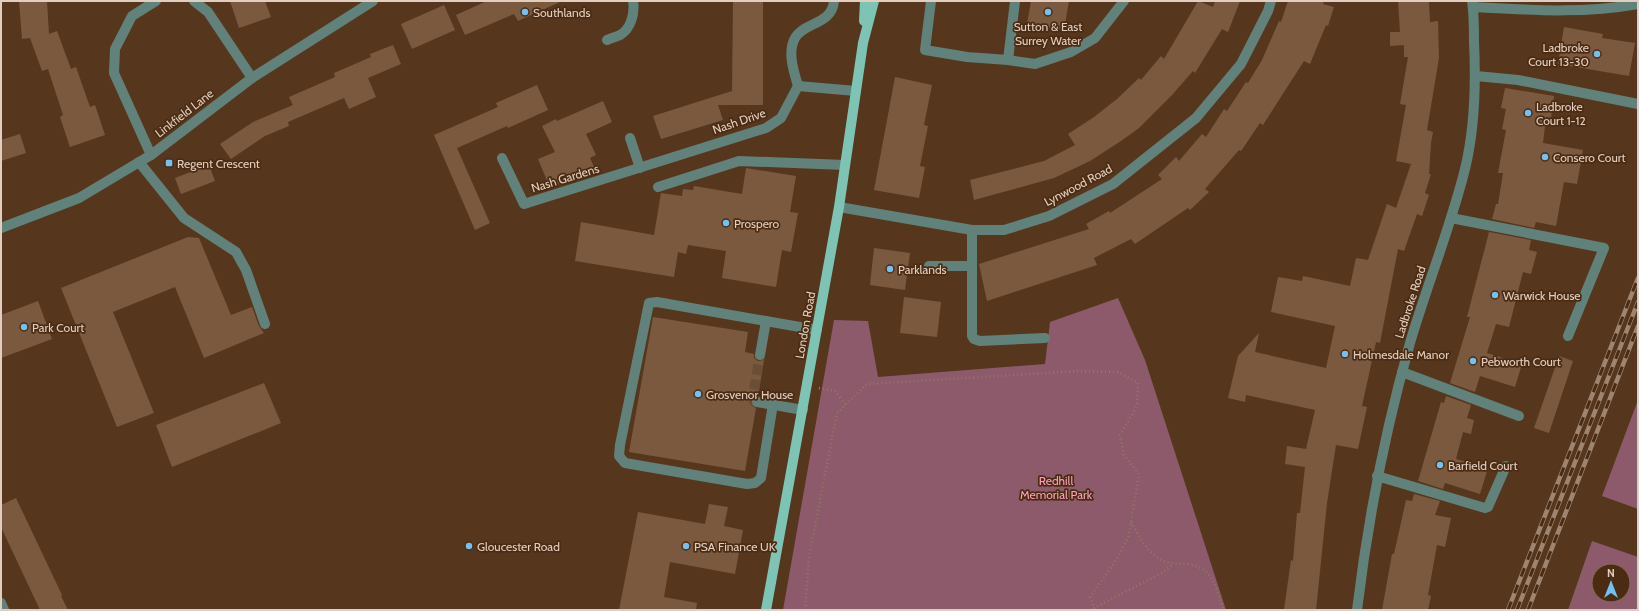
<svg xmlns="http://www.w3.org/2000/svg" width="1639" height="611" font-family="Cabin,sans-serif">
	<style>
		.green { fill: #8c5a6b; fill-rule: evenodd }
		.building { fill: #7b593f }
		.lines { fill: none; stroke-linecap: round; stroke-linejoin: round }
		.minor-tunnel { stroke: #6b4e36; stroke-width: 10; stroke-dasharray: 10 5; stroke-linecap: butt }
		.path { stroke: #937864; stroke-width: 2.5; stroke-dasharray: 1 3; stroke-linecap: butt }
		.minor { stroke: #61827a; stroke-width: 10 }
		.major { stroke: #7dc4b4; stroke-width: 10 }
		.rail-casing { stroke: #9e8571; stroke-width: 4.5 }
		.rail { stroke: #4b2c13; stroke-width: 3; stroke-dasharray: 9; stroke-linecap: butt }
		.poi-dot { fill: #70c1f4; stroke: #4b2c13; stroke-width: 1.5 }
		.labels { text-anchor: middle; dominant-baseline: central; stroke-width: 3.5; stroke-linejoin: round; paint-order: stroke }
		.poi-label { font-size: 12px; fill: #e2cec0; stroke: #4b2c13; text-anchor: start }
		.street-label { font-size: 12px; fill: #e2cec0; stroke: #4b2c13 }
		.park-label { font-size: 12px; fill: #fd9fbf; stroke: #4b2c13 }
	</style>
	<rect width="100%" height="100%" fill="#56371e"/>
	<g class="green">
		<polygon points="1118,298 1145,360 1226,610 783,610 834,320 868,321 878,377 1045,364 1050,322"/>
		<polygon points="1638,400 1638,509 1602,496"/>
		<path d="M1592,541l46,16v53h-70zM1599,571h24v24h-24z"/>
	</g>
	<g class="building">
		<polygon points="19,1 47,1 49,34 57,31 71,69 76,67 90,107 95,105 105,135 70,147 60,117 63,115 48,69 42,71 30,38 22,39"/>
		<polygon points="230,1 265,1 271,17 239,28"/>
		<polygon points="487,1 562,1 518,21 514,14 465,35 456,15"/>
		<polygon points="733,1 763,1 763,105 718,105 723,120 661,139 653,116 732,91"/>
		<polygon points="1031,1 1069,1 1064,30 1027,24"/>
		<polygon points="1198,1 1213,7 1215,1 1240,1 1228,32 1222,29 1195,73 1193,71 1172,95 1139,128 1121,141 1090,161 1054,178 974,200 970,180 1044,161 1075,145 1068,134 1094,117 1117,99 1139,78 1141,80 1161,56 1164,59"/>
		<polygon points="1288,1 1324,1 1323,4 1334,7 1328,26 1326,25 1310,64 1304,61 1263,125 1260,123 1241,151 1239,150 1205,189 1209,192 1190,210 1188,208 1135,244 1131,239 1094,258 1097,265 987,301 979,264 1089,229 1086,224 1109,211 1110,213 1162,179 1158,175 1176,157 1179,161 1202,134 1206,137 1224,109 1227,111 1246,82 1248,83 1262,60 1279,21 1281,22"/>
		<polygon points="1398,1 1429,1 1430,22 1438,21 1439,58 1427,130 1433,132 1431,143 1429,174 1431,174 1425,193 1429,195 1422,216 1417,214 1404,251 1398,249 1380,343 1376,342 1362,406 1367,407 1358,449 1336,445 1327,503 1316,610 1284,610 1291,560 1293,561 1297,513 1300,513 1305,467 1285,464 1287,446 1306,449 1315,410 1246,395 1245,402 1228,398 1238,356 1259,333 1255,352 1326,368 1335,326 1271,312 1278,277 1302,281 1303,276 1350,286 1356,258 1368,260 1387,204 1396,208 1411,164 1396,161 1406,105 1400,104 1408,57 1404,57 1404,45 1390,46 1390,32 1400,32"/>
		<polygon points="444,5 455,30 412,49 401,24"/>
		<polygon points="1564,27 1603,34 1602,38 1635,43 1629,76 1558,64"/>
		<polygon points="393,45 401,64 368,78 376,97 349,109 344,98 288,122 289,126 265,136 231,159 220,144 253,122 293,105 289,97 335,77 334,73 371,57 370,54"/>
		<polygon points="895,77 932,85 924,125 928,126 920,166 925,167 919,198 874,190"/>
		<polygon points="537,85 548,110 508,128 507,126 457,148 490,223 475,230 434,135 498,107 496,103"/>
		<polygon points="1505,88 1554,96 1551,118 1546,117 1543,143 1583,150 1577,184 1564,182 1556,226 1536,222 1534,228 1492,219 1496,204 1498,204 1503,173 1498,173 1506,130 1502,129 1506,109 1501,108"/>
		<polygon points="603,101 612,122 586,134 596,155 590,158 595,169 550,188 538,159 555,152 542,126 556,119 557,121"/>
		<polygon points="20,134 26,153 1,161 1,140"/>
		<polygon points="209,165 215,181 181,194 175,178"/>
		<polygon points="746,168 796,176 790,212 798,213 791,252 782,250 776,287 722,278 726,251 688,245 686,254 678,252 674,277 575,261 581,222 654,235 661,193 682,196 683,189 693,190 694,186 742,194"/>
		<polygon points="1489,232 1531,240 1529,250 1537,252 1531,274 1523,272 1509,327 1496,324 1487,353 1522,364 1515,387 1480,376 1475,392 1450,383 1470,317 1467,317"/>
		<polygon points="188,237 199,238 231,315 252,307 259,326 264,333 204,358 175,287 113,312 154,413 117,427 61,288"/>
		<polygon points="874,248 910,253 905,290 870,285"/>
		<polygon points="904,297 941,302 937,337 900,333"/>
		<polygon points="38,301 52,339 1,358 1,315"/>
		<polygon points="653,317 748,332 745,352 754,354 754,358 758,361 764,360 758,396 754,396 751,401 751,405 756,408 745,471 629,452"/>
		<polygon points="1559,356 1573,361 1549,433 1534,428"/>
		<polygon points="264,383 281,423 172,467 156,425"/>
		<polygon points="1446,396 1471,405 1467,418 1474,420 1471,434 1463,432 1456,459 1488,468 1480,494 1445,483 1443,489 1418,481 1441,402 1444,403"/>
		<polygon points="1414,494 1440,501 1435,515 1451,518 1445,547 1437,545 1428,595 1431,596 1428,610 1382,610 1392,554 1394,554 1406,500 1412,501"/>
		<polygon points="16,498 62,595 61,596 68,610 40,610 1,527 1,505"/>
		<polygon points="709,504 728,507 724,526 743,530 735,574 670,562 664,597 697,603 696,610 619,610 638,512 705,524"/>
	</g>
	<g class="lines">
		<polyline class="minor-tunnel" points="757,402 754,401 753,396 760,355"/>
		<g class="path">
			<polyline points="819,388 835,391 846,405"/>
			<path d="M1131,522c8,14 16,30 30,38 8,4 16,3 25,4 28,3 30,23 37,46"/>
			<polyline points="805,610 809,557 837,413 867,384 1078,371 1118,372 1138,383 1137,406 1120,435 1124,455 1139,474 1129,535 1117,559 1090,597 1095,610"/>
			<polyline points="1090,610 1162,573 1173,564"/>
		</g>
		<g class="minor">
			<polyline points="194,1 208,12 252,78"/>
			<polyline points="931,1 925,50 967,57 1008,60 1035,64 1071,52 1095,38 1124,1"/>
			<path d="M1473,7c57,3 109,7 165,-3"/>
			<path d="M607,40c4,-2 9,-3 13,-5 11,-6 15,-22 13,-34"/>
			<polyline points="1008,60 1015,1"/>
			<polyline points="1476,76 1518,80 1638,104"/>
			<polyline points="798,86 856,91"/>
			<polyline points="630,138 640,168"/>
			<polyline points="151,155 114,73 115,49 132,16 156,1"/>
			<path d="M502,158l22,46 242,-76 15,-10 17,-32c-4,-14 -11,-34 -3,-48 9,-16 37,-13 39,-37"/>
			<polyline points="139,162 184,218 236,252 246,270 265,324"/>
			<polyline points="658,187 739,161 845,165"/>
			<polyline points="839,207 972,230 1004,230 1049,216 1113,184 1196,118 1241,64 1268,11 1271,1"/>
			<polyline points="1451,218 1604,248 1568,336"/>
			<polyline points="1,228 79,198 151,155 252,78 373,1"/>
			<polyline points="972,230 972,336 974,339 980,341 1045,338"/>
			<polyline points="929,266 971,266"/>
			<polyline points="760,355 766,321"/>
			<polyline points="1402,372 1519,416"/>
			<polyline points="757,402 803,410"/>
			<polyline points="773,404 761,478 755,483 747,484 625,463 619,456 620,445 649,303 657,302 817,330"/>
			<polyline points="1377,476 1485,508 1488,507 1506,466"/>
			<polyline points="1,603 4,610"/>
			<path d="M1357,610c11,-91 28,-179 53,-267 17,-58 40,-114 55,-174 10,-41 11,-85 9,-127 0,-14 0,-28 -2,-41"/>
		</g>
		<g class="major">
			<polyline points="864,21 865,1"/>
			<polyline points="766,610 839,207 863,43 874,1"/>
		</g>
		<g class="rail-casing">
			<g id="rail">
				<polyline points="1508,610 1638,278"/>
				<polyline points="1517,610 1638,302"/>
				<polyline points="1528,610 1638,326"/>
			</g>
		</g>
		<use href="#rail" class="rail"/>
	</g>
	<g class="poi-dot">
		<circle cx="525" cy="12" r="4"/>
		<circle cx="1048" cy="12" r="4"/>
		<circle cx="1597" cy="54" r="4"/>
		<circle cx="1528" cy="113" r="4"/>
		<circle cx="1545" cy="157" r="4"/>
		<rect x="165" y="159" width="8" height="8" rx="2"/>
		<circle cx="726" cy="223" r="4"/>
		<circle cx="890" cy="269" r="4"/>
		<circle cx="1495" cy="295" r="4"/>
		<circle cx="24" cy="327" r="4"/>
		<circle cx="1345" cy="354" r="4"/>
		<circle cx="1473" cy="361" r="4"/>
		<circle cx="698" cy="394" r="4"/>
		<circle cx="1440" cy="465" r="4"/>
		<circle cx="469" cy="546" r="4"/>
		<circle cx="686" cy="546" r="4"/>
	</g>
	<g class="labels">
		<g class="poi-label">
			<text x="533" y="12">Southlands</text>
			<text x="1048" y="26" text-anchor="middle">Sutton &amp; East<tspan x="1048" dy="14">Surrey Water</tspan></text>
			<text x="1589" y="47" text-anchor="end">Ladbroke<tspan x="1589" dy="14">Court 13-30</tspan></text>
			<text x="1536" y="106">Ladbroke<tspan x="1536" dy="14">Court 1-12</tspan></text>
			<text x="1553" y="157">Consero Court</text>
			<text x="177" y="163">Regent Crescent</text>
			<text x="734" y="223">Prospero</text>
			<text x="898" y="269">Parklands</text>
			<text x="1503" y="295">Warwick House</text>
			<text x="32" y="327">Park Court</text>
			<text x="1353" y="354">Holmesdale Manor</text>
			<text x="1481" y="361">Pebworth Court</text>
			<text x="706" y="394">Grosvenor House</text>
			<text x="1448" y="465">Barfield Court</text>
			<text x="477" y="546">Gloucester Road</text>
			<text x="694" y="546">PSA Finance UK</text>
		</g>
		<g class="street-label">
			<text transform="translate(184 113) rotate(-38)">Linkfield Lane</text>
			<text transform="translate(739 121) rotate(-19)">Nash Drive</text>
			<text transform="translate(565 178) rotate(-17)">Nash Gardens</text>
			<text transform="translate(1078 185) rotate(-28)">Lynwood Road</text>
			<text transform="translate(1410 302) rotate(-72)">Ladbroke Road</text>
			<text transform="translate(805 325) rotate(-80)">London Road</text>
		</g>
		<g class="park-label">
			<text x="1056" y="480">Redhill<tspan x="1056" dy="14">Memorial Park</tspan></text>
		</g>
	</g>
	<rect width="1639" height="611" fill="none" stroke="#e2cec0" stroke-width="4"/>
	<g transform="translate(1611 583)"><circle r="19" fill="#4b2c13" stroke="#876d58"/>
	<path d="M0-3L7 15L0 10L-7 15Z" fill="#70c1f4"/>
	<text y="-6" font-size="11" font-weight="bold" text-anchor="middle" fill="#e2cec0">N</text>
	</g>
</svg>
